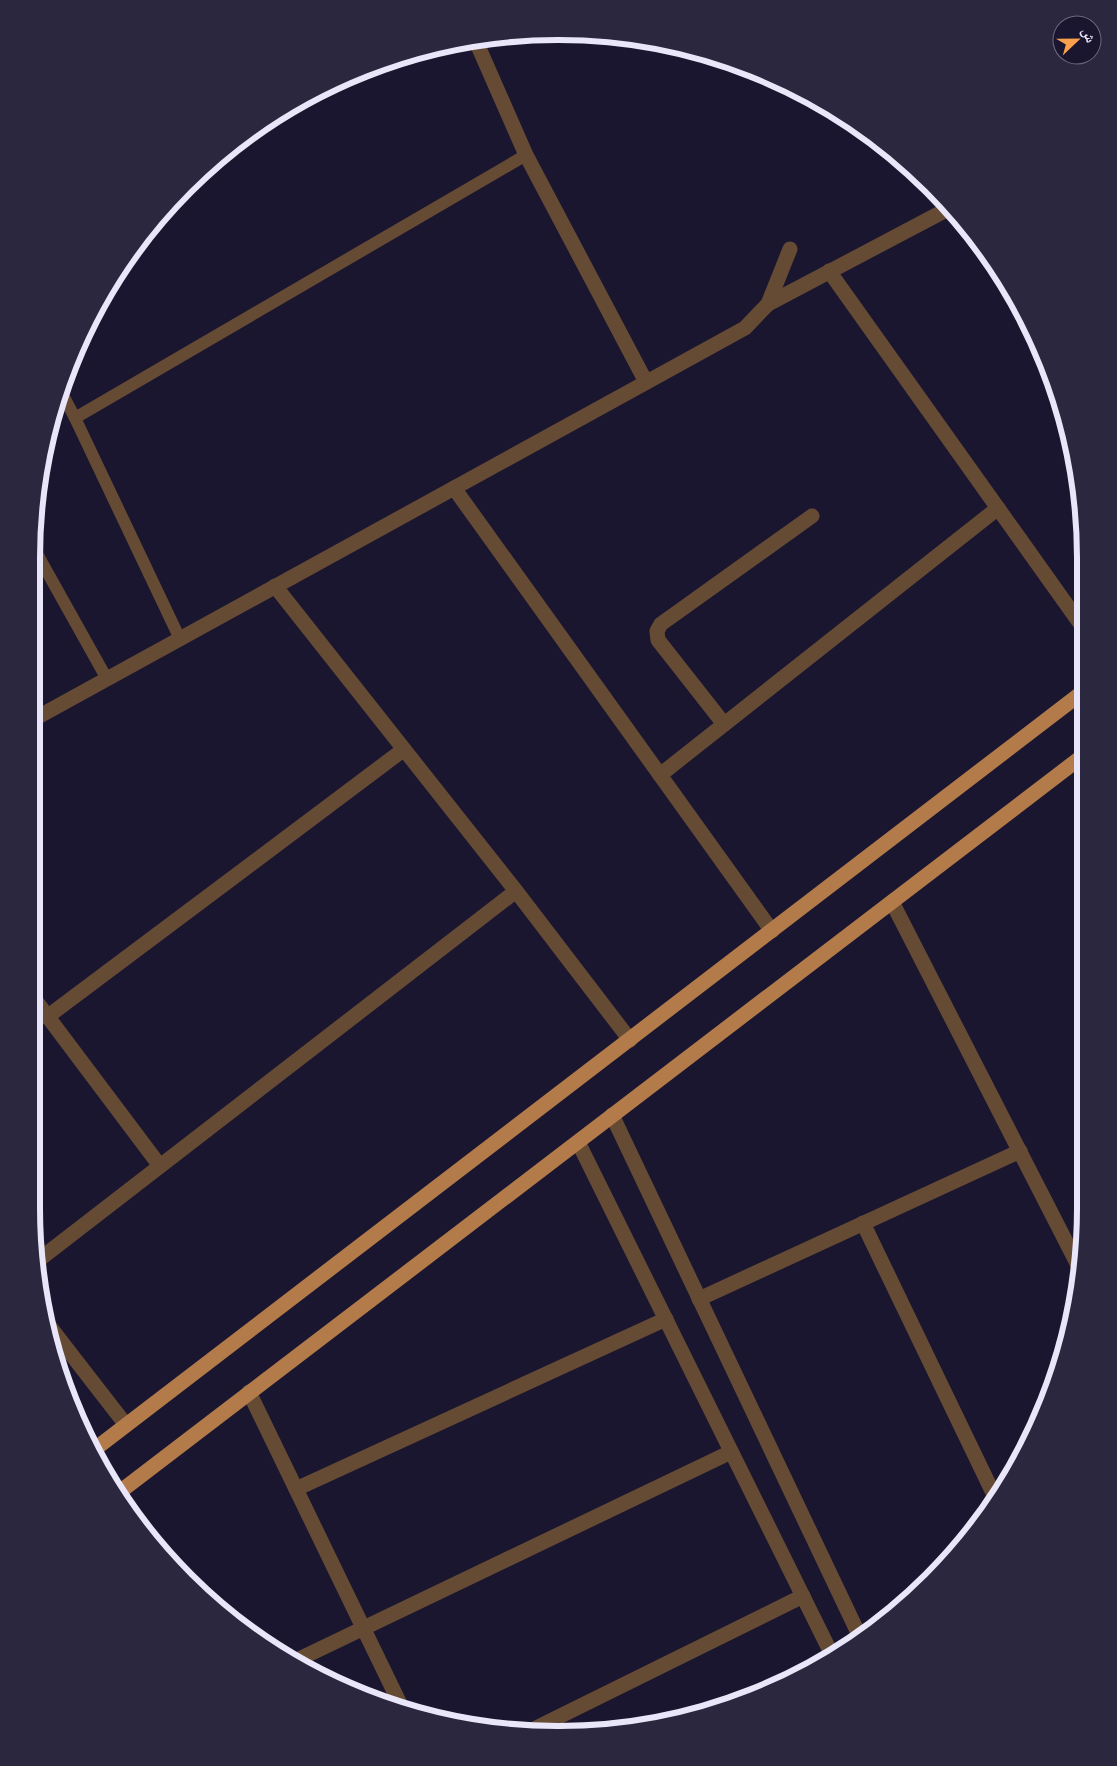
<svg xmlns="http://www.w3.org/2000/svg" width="1117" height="1766" font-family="'Roboto Condensed','Noto Naskh Arabic',sans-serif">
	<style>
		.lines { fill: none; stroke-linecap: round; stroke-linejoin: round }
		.service { stroke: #664b34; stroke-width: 12 }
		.minor { stroke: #664b34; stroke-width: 15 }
		.primary { stroke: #b27b49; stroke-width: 15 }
		.rim { fill: none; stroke: #e8e6f8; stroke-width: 6 }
	</style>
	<rect width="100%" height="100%" fill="#1b162f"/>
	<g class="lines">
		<g class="service">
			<polyline points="62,393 75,418 180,639"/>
			<polyline points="75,418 526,155"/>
			<polyline points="36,552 107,679"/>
		</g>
		<g class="minor">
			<polyline points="475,39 526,155 646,382"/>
			<polyline points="829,271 1084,629"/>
			<polyline points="768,304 948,209"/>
			<polyline points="454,488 772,931"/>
			<polyline points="275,586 516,891 630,1040"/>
			<polyline points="36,718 745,328 768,304 790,249"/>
			<polyline points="724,724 658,640 657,631 661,624 812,516"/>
			<polyline points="660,775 998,508"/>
			<polyline points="892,902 1081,1271"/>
			<polyline points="36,1001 160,1166"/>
			<polyline points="47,1017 403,750"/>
			<polyline points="612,1115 861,1639"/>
			<polyline points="578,1142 833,1657"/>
			<polyline points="863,1223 995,1497"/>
			<polyline points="36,1262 516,891"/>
			<polyline points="699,1299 1020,1151"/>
			<polyline points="47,1323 126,1425"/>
			<polyline points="249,1392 403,1710"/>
			<polyline points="296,1489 666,1319"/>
			<polyline points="295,1661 731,1452"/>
			<polyline points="524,1734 803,1596"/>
		</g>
		<g class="primary">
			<polyline points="95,1449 1084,691"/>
			<polyline points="117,1494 1084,755"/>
		</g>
	</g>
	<path d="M0 0H1117V1766H0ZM558 40H559A518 518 0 0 1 1077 558V1208A518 518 0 0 1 559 1726H558A518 518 0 0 1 40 1208V558A518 518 0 0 1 558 40Z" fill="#2b273f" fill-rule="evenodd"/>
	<path class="rim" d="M558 40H559A518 518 0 0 1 1077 558V1208A518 518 0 0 1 559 1726H558A518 518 0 0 1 40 1208V558A518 518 0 0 1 558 40Z"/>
	<g transform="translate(1077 40) rotate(68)"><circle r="24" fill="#1b162f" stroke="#6d697f"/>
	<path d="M0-4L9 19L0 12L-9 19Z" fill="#f8a04b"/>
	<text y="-8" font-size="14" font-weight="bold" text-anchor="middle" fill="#e8e6f8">ش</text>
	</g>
</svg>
